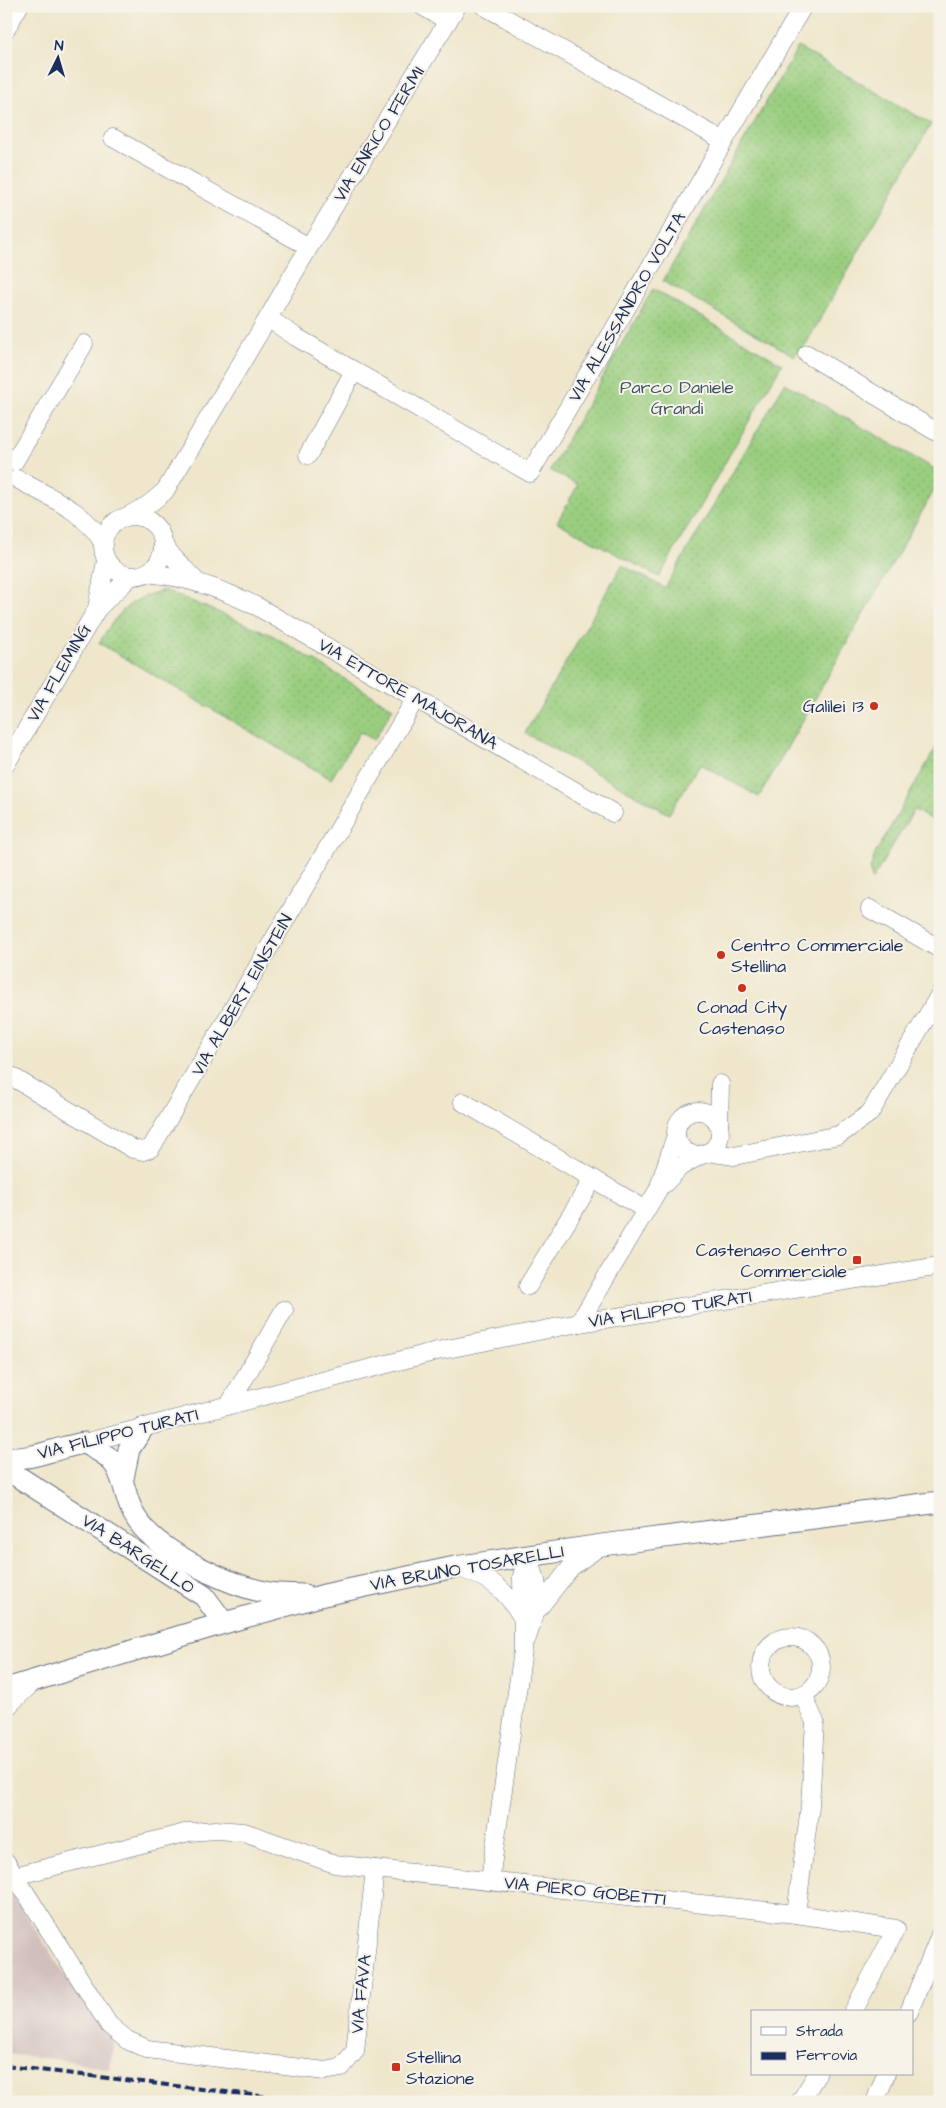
<svg xmlns="http://www.w3.org/2000/svg" width="946" height="2108" font-family="'Architects Daughter',sans-serif">
	<style>
		.industrial { fill: #d1bfbd }
		.grass { fill: url(#grass-dots); stroke: #5a7e6e }
		.lines { fill: none; stroke-linecap: round; stroke-linejoin: round }
		.minor-casing { stroke: #656f84; stroke-width: 19 }
		.tertiary-casing { stroke: #656f84; stroke-width: 23 }
		.minor { stroke: #fff; stroke-width: 18 }
		.tertiary { stroke: #fff; stroke-width: 21 }
		.rail { stroke: #1b2f5e; stroke-width: 4; stroke-dasharray: 8 4; stroke-linecap: butt }
		.poi-dot { fill: #c8321e; stroke: #f7f3e8; stroke-width: 2 }
		.labels { text-anchor: middle; dominant-baseline: central; stroke-width: 4; stroke-linejoin: round; paint-order: stroke }
		.street-label { font-size: 18px; fill: #1b2f5e; stroke: #f7f3e8 }
		.park-label { font-size: 18px; fill: #3b5766; stroke: #f7f3e8 }
		.poi-label { font-size: 18px; fill: #1b2f5e; stroke: #f7f3e8; text-anchor: end }
	</style>
	<defs>
		<pattern id="grass-dots" width="8" height="8" patternUnits="userSpaceOnUse" patternTransform="scale(1.25)"><rect width="8" height="8" fill="#9ace7f"/><path d="M2 2h.1M6 6h.1" fill="none" stroke="#84b170" stroke-width="1.8" stroke-linecap="round"/></pattern>
	</defs>
	<rect width="100%" height="100%" fill="#f7f3e8"/>
	<filter id="ink" filterUnits="userSpaceOnUse"><feTurbulence type="fractalNoise" baseFrequency=".02" numOctaves="2"/><feDisplacementMap in="SourceGraphic" scale="10" xChannelSelector="R" yChannelSelector="G"/><feConvolveMatrix kernelMatrix="1 2 1 2 8 2 1 2 1" color-interpolation-filters="sRGB"/></filter>
	<filter id="wash" filterUnits="userSpaceOnUse"><feTurbulence type="fractalNoise" baseFrequency=".0096" numOctaves="4" result="noise"/><feDisplacementMap in="SourceGraphic" scale="20" xChannelSelector="R" yChannelSelector="G"/><feGaussianBlur stdDeviation="1.12" result="paint"/><feColorMatrix in="noise" values="0 0 0 0 0 0 0 0 0 0 0 0 0 0 0 0 0 1.4 0 .05"/><feComposite in="paint" operator="in"/></filter>
	<g filter="url(#wash)">
		<rect width="100%" height="100%" fill="#efe6cb"/>
		<polygon class="industrial" points="6,1884 68,1980 114,2040 110,2069 71,2061 6,2054"/>
		<g class="grass">
			<polygon points="798,47 931,124 806,344 794,356 663,281"/>
			<polygon points="653,289 782,364 659,577 557,522 578,485 550,470"/>
			<polygon points="785,383 940,472 940,480 759,797 700,764 669,814 525,733 622,565 665,588"/>
			<path d="M165,590l105,44 123,74 -19,32 -14,-8 -29,47 -232,-136c18,-30 31,-45 66,-53z"/>
			<polygon points="940,741 940,824 914,810 872,880 870,870 875,854"/>
		</g>
	</g>
	<g filter="url(#ink)">
		<g class="lines">
			<g class="minor-casing">
				<g id="minor">
					<polyline points="422,6 448,21"/>
					<polyline points="457,6 309,247 268,318 296,337 530,473 724,141 484,6"/>
					<polyline points="6,29 19,6"/>
					<polyline points="113,138 309,247"/>
					<polyline points="724,141 803,6"/>
					<polyline points="807,354 940,434"/>
					<polyline points="308,455 354,371"/>
					<polyline points="14,462 84,344"/>
					<path d="M17,479c30,17 71,33 87,66"/>
					<circle cx="133" cy="546" r="30"/>
					<polyline points="126,517 148,505 165,491 268,318"/>
					<polyline points="163,544 173,557 198,583"/>
					<path d="M146,573c38,3 78,17 112,34l355,206"/>
					<polyline points="97,608 106,561"/>
					<polyline points="6,764 97,609 131,576"/>
					<polyline points="870,909 940,949"/>
					<polyline points="6,1073 133,1149 143,1151 151,1148 416,698"/>
					<polyline points="463,1102 646,1210"/>
					<circle cx="698" cy="1133" r="22"/>
					<polyline points="719,1124 720,1084"/>
					<polyline points="708,1152 734,1156 839,1135 870,1113 940,994"/>
					<polyline points="664,1184 680,1167 701,1155"/>
					<polyline points="528,1286 593,1179"/>
					<polyline points="579,1323 658,1190 676,1135"/>
					<polyline points="229,1405 284,1310"/>
					<polyline points="84,1443 437,1351 579,1323 940,1266"/>
					<path d="M455,1567c34,10 48,19 67,50"/>
					<polyline points="538,1609 571,1567 602,1545"/>
					<circle cx="791" cy="1667" r="30"/>
					<path d="M527,1638c11,-32 17,-50 0,-81"/>
					<polyline points="6,1708 35,1680"/>
					<polyline points="6,1862 15,1876 109,2025 127,2040 147,2049 325,2071 341,2068 355,2051 375,1869 335,1864 244,1832 216,1830 189,1832 15,1876"/>
					<polyline points="375,1869 796,1914 896,1929 853,2012"/>
					<polyline points="490,1880 523,1650 522,1576 527,1557"/>
					<polyline points="796,1914 810,1806 815,1722 803,1695"/>
					<polyline points="909,2012 940,1935"/>
					<polyline points="800,2102 817,2074"/>
					<polyline points="875,2102 886,2074"/>
				</g>
			</g>
			<g class="tertiary-casing">
				<g id="tertiary">
					<path d="M6,1458c20,2 41,-6 60,-11 5,-1 14,-4 19,-4 3,1 7,4 10,6 35,16 24,46 43,72 22,32 94,66 132,72 11,2 23,1 34,2"/>
					<polyline points="6,1469 204,1596 224,1623"/>
					<polyline points="123,1478 129,1449 143,1428"/>
					<polyline points="6,1689 224,1623 324,1595 455,1567 602,1545 940,1502"/>
				</g>
			</g>
			<use href="#minor" class="minor"/>
			<use href="#tertiary" class="tertiary"/>
			<polyline class="rail" points="6,2066 312,2102"/>
		</g>
	</g>
	<g class="poi-dot">
		<circle cx="874" cy="706" r="5"/>
		<circle cx="721" cy="955" r="5"/>
		<circle cx="742" cy="988" r="5"/>
		<rect x="852" y="1255" width="10" height="10" rx="2.5"/>
		<rect x="391" y="2062" width="10" height="10" rx="2.5"/>
	</g>
	<g class="labels">
		<g class="street-label">
			<text transform="translate(379 134) rotate(-58)">VIA ENRICO FERMI</text>
			<text transform="translate(627 307) rotate(-60)">VIA ALESSANDRO VOLTA</text>
			<text transform="translate(59 673) rotate(-60)">VIA FLEMING</text>
			<text transform="translate(408 694) rotate(30)">VIA ETTORE MAJORANA</text>
			<text transform="translate(242 995) rotate(-60)">VIA ALBERT EINSTEIN</text>
			<text transform="translate(670 1309) rotate(-9)">VIA FILIPPO TURATI</text>
			<text transform="translate(118 1434) rotate(-14)">VIA FILIPPO TURATI</text>
			<text transform="translate(138 1554) rotate(33)">VIA BARGELLO</text>
			<text transform="translate(467 1568) rotate(-10)">VIA BRUNO TOSARELLI</text>
			<text transform="translate(585 1891) rotate(6)">VIA PIERO GOBETTI</text>
			<text transform="translate(361 1994) rotate(-84)">VIA FAVA</text>
		</g>
		<g class="park-label">
			<text x="677" y="387">Parco Daniele<tspan x="677" dy="21">Grandi</tspan></text>
		</g>
		<g class="poi-label">
			<text x="864" y="706">Galilei 13</text>
			<text x="731" y="945" text-anchor="start">Centro Commerciale<tspan x="731" dy="21">Stellina</tspan></text>
			<text x="742" y="1007" text-anchor="middle">Conad City<tspan x="742" dy="21">Castenaso</tspan></text>
			<text x="847" y="1250">Castenaso Centro<tspan x="847" dy="21">Commerciale</tspan></text>
			<text x="406" y="2057" text-anchor="start">Stellina<tspan x="406" dy="21">Stazione</tspan></text>
		</g>
	</g>
	<rect width="946" height="2108" fill="none" stroke="#f7f3e8" stroke-width="25"/>
	<rect x="751" y="2010" width="162" height="65" fill="#f7f3e8" stroke="#9fa5b1"/>
	<rect x="761" y="2027" width="25" height="8" fill="#ffffff" stroke="#9fa5b1"/>
	<text x="796" y="2036" font-size="15" fill="#1b2f5e">Strada</text>
	<rect x="761" y="2052" width="25" height="8" fill="#1b2f5e" stroke="#9fa5b1"/>
	<text x="796" y="2060" font-size="15" fill="#1b2f5e">Ferrovia</text>
	<g transform="translate(58 58) rotate(5)" stroke="#f7f3e8" stroke-width="4" paint-order="stroke">
	<path d="M0-4L9 19L0 12L-9 19Z" fill="#1b2f5e"/>
	<text y="-8" font-size="14" font-weight="bold" text-anchor="middle" fill="#1b2f5e">N</text>
	</g>
</svg>
